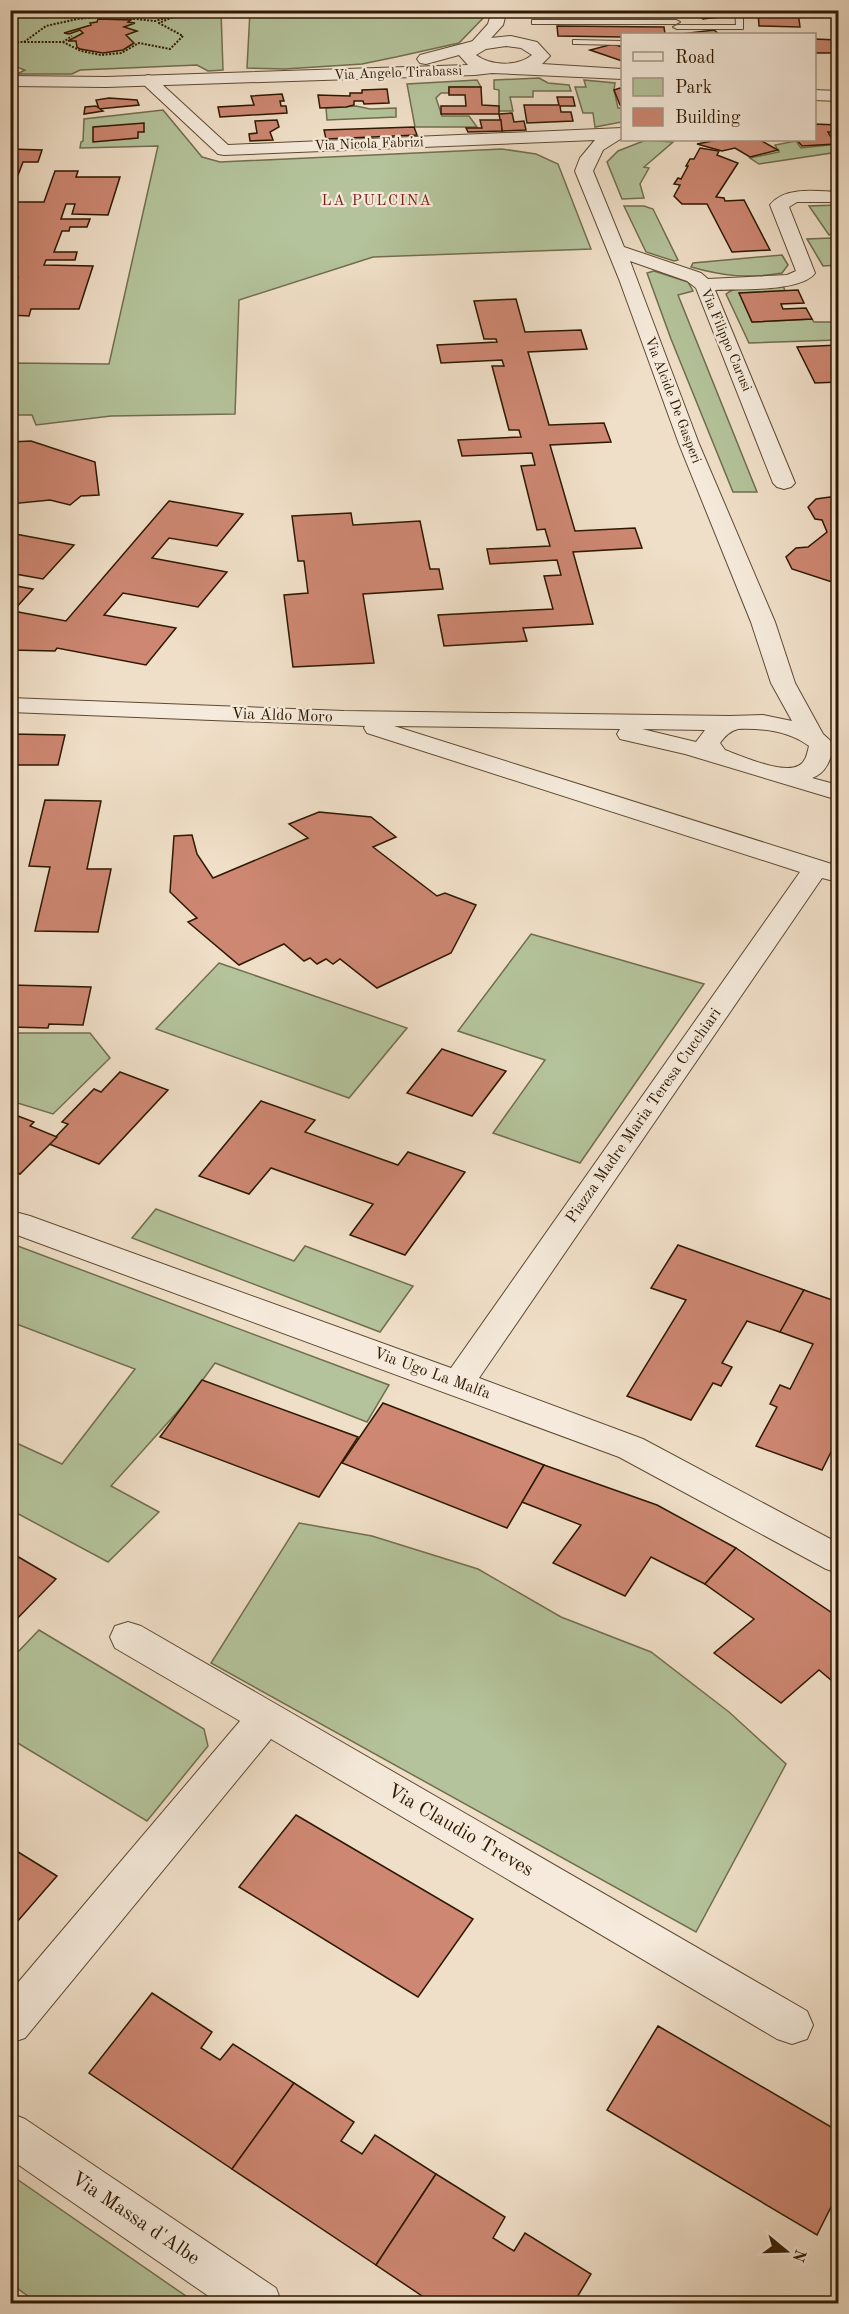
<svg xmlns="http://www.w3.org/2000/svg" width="849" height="2314" font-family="'Old Standard TT',serif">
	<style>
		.green { fill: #b4c39b; stroke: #716e4e; stroke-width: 1.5 }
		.building { fill: #cd8772; stroke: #2e1900; stroke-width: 1.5 }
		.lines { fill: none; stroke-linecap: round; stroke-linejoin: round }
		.service-casing { stroke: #5e4a32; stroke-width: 2 }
		.minor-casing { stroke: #5e4a32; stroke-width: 2 }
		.tertiary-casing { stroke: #5e4a32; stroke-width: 2 }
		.path { stroke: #2e1900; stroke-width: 2; stroke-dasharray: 2 1.5; stroke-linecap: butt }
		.service { fill: #f5eadb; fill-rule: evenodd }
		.minor { fill: #f5eadb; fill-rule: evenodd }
		.tertiary { fill: #f5eadb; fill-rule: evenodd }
		.labels { text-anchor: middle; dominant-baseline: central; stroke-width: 4.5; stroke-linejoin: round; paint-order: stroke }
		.far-street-label { font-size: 14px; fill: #2e1900; stroke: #f5eadb }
		.far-neighbourhood-label { font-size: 15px; letter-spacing: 1.5px; fill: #7a1f14; stroke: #f5eadb }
		.street-label { font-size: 16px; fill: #2e1900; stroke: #f5eadb }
		.near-street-label { font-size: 20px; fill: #2e1900; stroke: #f5eadb }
	</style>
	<rect width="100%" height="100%" fill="#f0dfc8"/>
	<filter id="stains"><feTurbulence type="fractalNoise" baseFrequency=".00333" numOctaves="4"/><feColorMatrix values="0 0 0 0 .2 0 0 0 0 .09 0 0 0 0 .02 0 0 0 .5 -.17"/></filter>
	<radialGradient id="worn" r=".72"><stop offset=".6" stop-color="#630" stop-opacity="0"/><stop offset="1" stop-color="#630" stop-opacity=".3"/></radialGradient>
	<g class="green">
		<polygon points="486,10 487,14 459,43 396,57 362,64 285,69 247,68 250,11"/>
		<polygon points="22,11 221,11 223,70 208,71 197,65 80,70 72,74 17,74 25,70 14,66 11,67 10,35"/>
		<polygon points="539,78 548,83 569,85 571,91 533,91 533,97 510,97 513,111 499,111 499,90 494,89 494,80"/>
		<polygon points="477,80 481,87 449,87 449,93 441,93 436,98 442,116 469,116 477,127 415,127 407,84"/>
		<polygon points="584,80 615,83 614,90 618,108 622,108 622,122 595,127 593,113 583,113 575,87 586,87"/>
		<polygon points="356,106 370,109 396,108 396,117 327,120 326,108"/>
		<polygon points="163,110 202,157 220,162 502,149 536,154 558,164 591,249 373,257 239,300 235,414 111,416 36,425 32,415 11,415 11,363 109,364 158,146 80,148 81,142 83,141 84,119"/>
		<polygon points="646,140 673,142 644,167 649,168 640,184 644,198 622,199 607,162 618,151"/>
		<polygon points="796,141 801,148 838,144 838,152 759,164 750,158 779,152 775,145"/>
		<polygon points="838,205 838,234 829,235 809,206"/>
		<polygon points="624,206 644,206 653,209 678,260 674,261 646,252"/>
		<polygon points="832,238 838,248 838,265 823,266 807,239"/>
		<path d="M782,255l6,10 -6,8c-34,6 -59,3 -91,-6l2,-4z"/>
		<polygon points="654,271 688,282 693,291 678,295 757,492 733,492 671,339 647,273"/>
		<path d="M783,285l2,6 -45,2 12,29 60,-3 2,3h24v18l-89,3 -23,-49c14,-11 39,-8 57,-9z"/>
		<polygon points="531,934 704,984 580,1163 493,1133 545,1060 458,1031"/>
		<polygon points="219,963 407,1028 349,1098 156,1029"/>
		<polygon points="11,1033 90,1033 110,1058 53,1114 11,1101"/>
		<polygon points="156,1209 294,1261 305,1246 413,1286 380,1332 132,1238"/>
		<polygon points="15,1245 389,1385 367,1422 215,1363 188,1400 111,1486 159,1512 108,1562 11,1510 10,1440 62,1464 135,1369 11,1322 11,1250"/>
		<polygon points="299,1523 372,1536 478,1569 561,1617 651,1652 729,1712 786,1764 696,1932 211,1663"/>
		<polygon points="39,1630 204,1729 208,1746 147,1821 11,1739 11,1653 15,1655"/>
		<polygon points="11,2175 196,2303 38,2303 11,2284"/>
	</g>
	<g class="building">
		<polygon points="537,10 661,10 662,17 537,16"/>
		<polygon points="692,10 730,10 736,15 703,19"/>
		<polygon points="758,11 798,12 800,27 759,26"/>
		<polygon points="98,19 131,20 128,22 135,23 124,27 137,31 126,35 134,43 123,50 103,53 80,49 77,47 76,41 68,41 83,33 80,30 69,34 64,33 91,25 90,23 97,22"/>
		<polygon points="557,26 664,27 665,34 622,34 622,37 558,36"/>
		<polygon points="714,30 719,34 681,34"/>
		<polygon points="814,39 838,40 838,53 814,53"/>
		<polygon points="613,44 622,47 622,61 590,50"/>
		<polygon points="449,87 481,87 482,105 499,106 499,114 441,114 441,106 466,106 465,95 449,95"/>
		<polygon points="620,88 622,89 622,106 620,105 614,90"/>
		<polygon points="387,89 389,103 364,104 363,101 354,101 354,105 346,107 320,108 318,95 350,96 350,93 362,93 362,90"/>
		<polygon points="282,94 284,101 280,101 281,106 286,106 287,113 220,117 218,107 254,105 251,96"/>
		<polygon points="557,97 573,97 575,106 560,106 561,112 571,112 573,121 527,123 524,105 559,105"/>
		<polygon points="109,98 137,100 139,105 99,109 96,100"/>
		<polygon points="96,106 103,111 84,114 85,107"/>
		<polygon points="512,113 514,122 524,121 526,130 502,131 499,114"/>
		<polygon points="277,120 279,127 270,132 273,140 250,141 249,134 257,133 255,121"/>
		<polygon points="480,120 501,120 502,131 468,132 466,128 482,128"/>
		<polygon points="144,123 144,132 138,132 138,138 93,142 93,127"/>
		<polygon points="814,124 838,125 838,132 828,132 835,144 802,146 797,140 814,140"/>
		<polygon points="414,127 417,135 326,139 324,130"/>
		<polygon points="717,140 763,140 760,140 778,150 750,157 735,148 722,151 697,144"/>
		<polygon points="700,148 719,151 717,155 738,163 716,197 724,198 725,201 744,200 770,250 732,252 707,204 682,204 674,196 680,185 674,184 678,178 681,179 688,166 686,166 690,159 694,159"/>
		<polygon points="10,149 42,150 38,162 23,162 10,196"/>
		<polygon points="55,171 78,171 76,177 120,177 108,215 72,214 75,204 66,204 61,219 90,219 87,227 70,227 69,231 62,231 54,252 77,252 75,260 46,260 44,265 93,266 79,309 31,309 29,316 10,315 10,297 18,277 10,276 10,202 44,202"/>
		<polygon points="798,290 804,303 781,304 783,309 806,308 812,319 752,322 739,293"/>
		<polygon points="516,299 525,332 581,330 587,349 528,352 549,425 604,423 611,442 550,445 575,531 635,528 642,548 573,552 593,624 523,628 527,641 444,646 438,615 553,609 544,576 561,575 557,560 490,564 487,549 550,546 545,529 537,530 521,466 535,465 532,453 462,456 458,440 521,437 519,430 509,430 492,366 504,366 502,360 441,363 437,345 497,342 496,339 484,339 474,301"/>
		<polygon points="838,345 838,382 815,383 797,347"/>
		<polygon points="31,441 95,462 99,495 81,496 70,505 50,500 10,504 10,442"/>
		<polygon points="830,497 838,499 838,584 792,569 786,557 796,548 808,547 827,532 822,520 815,519 808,507 816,499"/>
		<polygon points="169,501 243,514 217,546 169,538 152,558 227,572 198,607 123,593 104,615 176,628 146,665 57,648 55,651 10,650 10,585 33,589 13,611 66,621"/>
		<polygon points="351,513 353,525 420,521 430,569 439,569 443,589 363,594 374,663 293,667 284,595 308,593 304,561 298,561 292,516"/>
		<polygon points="10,533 74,545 43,579 10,573"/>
		<polygon points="10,734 65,735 58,765 10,765"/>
		<polygon points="45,800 101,801 87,869 111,869 98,932 35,931 50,867 29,866"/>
		<polygon points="319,812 371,817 396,837 373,847 437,896 445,893 476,905 451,953 377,988 340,959 333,964 326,959 317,964 310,958 304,961 284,944 239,965 188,922 197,918 170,892 174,836 192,835 197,854 213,878 308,838 289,824"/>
		<polygon points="10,985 91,987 83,1025 49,1024 48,1028 10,1027"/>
		<polygon points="442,1049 506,1071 472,1116 407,1093"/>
		<polygon points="120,1072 168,1090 99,1164 49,1144 68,1124 62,1122 94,1089 101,1092"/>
		<polygon points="261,1101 315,1120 305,1132 398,1165 408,1152 465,1172 405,1255 350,1235 373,1204 271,1168 249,1194 199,1176"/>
		<polygon points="10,1113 34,1122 30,1126 57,1137 20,1174 10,1170"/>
		<polygon points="678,1245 804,1290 780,1332 747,1321 722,1363 732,1367 721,1386 713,1383 691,1420 627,1396 686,1300 651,1288"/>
		<polygon points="804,1290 838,1302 838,1438 822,1470 756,1446 777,1407 770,1404 780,1385 790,1389 813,1344 780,1332"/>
		<polygon points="202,1380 358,1437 319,1497 160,1437"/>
		<polygon points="383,1403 544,1465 507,1528 342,1463"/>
		<polygon points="544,1465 657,1505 736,1548 705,1584 651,1557 625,1596 553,1563 581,1525 522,1502"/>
		<polygon points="736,1548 838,1617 838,1686 819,1670 781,1703 714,1653 754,1619 705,1584"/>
		<polygon points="10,1552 56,1579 10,1626"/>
		<polygon points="296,1815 473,1919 418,1997 239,1887"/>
		<polygon points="10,1847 57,1876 10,1930"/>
		<polygon points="152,1993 212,2032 201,2048 220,2060 233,2044 294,2083 232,2169 89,2073"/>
		<polygon points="658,2026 838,2131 838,2193 817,2235 607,2110"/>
		<polygon points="294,2083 354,2122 341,2141 362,2154 375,2135 436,2174 376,2265 232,2169"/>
		<polygon points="436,2174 505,2217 493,2238 514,2251 525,2233 591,2274 573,2304 434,2304 376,2265"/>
	</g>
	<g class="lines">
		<g class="service-casing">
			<g id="service">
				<polygon points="735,10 743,10 743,29 677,29 673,27 677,25 736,25"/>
				<polygon points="532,20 676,20 680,22 676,24 532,24"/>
				<polygon points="573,40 622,41 622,45 576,44 573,44"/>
			</g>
		</g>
		<g class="minor-casing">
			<g id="minor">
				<polygon points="492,10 507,10 503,25 482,48 472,48 469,45 488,24"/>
				<path d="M148,75l6,2 74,68 394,-17v10l-19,12 -10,21 31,76 77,26 7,6 79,-4 9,-4 -26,-66c14,-19 48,-14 68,-13v10h-41l-8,5 26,66c-13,19 -77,16 -100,17l80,193 -4,4 -7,2 -7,-2 -4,-4 -77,-195 -9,-7 -57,-20 69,183 76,178 20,61 28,51 11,10c-3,14 -7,29 -22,34l26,7v15l-153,-46 -65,-15 -3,-5 3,-5 -226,-3 444,140v16l-16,-4 -343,500 164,61 195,104v30l-12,-4 -207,-112 -602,-222 -7,1v-22l9,-1 11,3 421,152 349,-496 -433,-139 -3,-5 1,-2 -355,-14v-14l334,13 386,5 33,-1 29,6 -21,-38 -20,-61 -72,-178 -60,-165 -44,-108 5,-13 15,-18 -371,15 -6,-1 -76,-71 -2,-3 2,-3zM642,729l63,1 -9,12zM738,729c25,-1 51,2 71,17 -2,8 -3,16 -11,20 -16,8 -57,-10 -73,-16l-5,-7c5,-7 10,-12 18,-14z"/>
				<polygon points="128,1622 141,1626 807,2011 813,2025 807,2039 792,2044 777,2039 271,1739 25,2038 10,2043 10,1992 240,1721 115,1648 110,1637 115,1626"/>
				<polygon points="10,2113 25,2119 276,2288 282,2304 220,2304 10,2159"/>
			</g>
		</g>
		<g class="tertiary-casing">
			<g id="tertiary">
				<path d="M511,36l26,6 13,14 -8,8 80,5v10l-130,-6 -17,2 -369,12 -96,-1v-10l96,1 362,-12 -9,-10 -33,9 -6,-1 -3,-4 3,-4 61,-16zM506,46l15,2 11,7c-15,12 -41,11 -56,0l10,-6z"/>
				<polygon points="814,90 838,91 838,101 814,100"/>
			</g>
		</g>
		<g class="path">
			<polyline points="10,18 14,10"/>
			<polyline points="10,42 63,42 72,36"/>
			<polyline points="24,42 46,26 77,19 108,16 155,21 180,14 159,23 183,36 170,49 139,43 121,53 101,55 81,51 63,42"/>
		</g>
		<use href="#service" class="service"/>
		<use href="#minor" class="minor"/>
		<use href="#tertiary" class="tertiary"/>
	</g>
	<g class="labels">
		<g class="far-street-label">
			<text transform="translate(398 73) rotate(-2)">Via Angelo Tirabassi</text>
			<text transform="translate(369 144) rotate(-2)">Via Nicola Fabrizi</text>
			<text transform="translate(726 340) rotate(67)">Via Filippo Carusi</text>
			<text transform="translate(673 400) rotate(69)">Via Alcide De Gasperi</text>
		</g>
		<g class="far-neighbourhood-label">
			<text x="377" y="201">LA PULCINA</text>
		</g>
		<g class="street-label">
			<text transform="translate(282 716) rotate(2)">Via Aldo Moro</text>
			<text transform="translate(644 1116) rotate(-55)">Piazza Madre Maria Teresa Cucchiari</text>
			<text transform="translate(432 1374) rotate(20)">Via Ugo La Malfa</text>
		</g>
		<g class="near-street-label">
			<text transform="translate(460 1831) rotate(30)">Via Claudio Treves</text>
			<text transform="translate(135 2219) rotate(34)">Via Massa d'Albe</text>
		</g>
	</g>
	<rect width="849" height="2314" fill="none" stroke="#f0dfc8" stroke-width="36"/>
	<rect x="12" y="12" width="825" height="2290" fill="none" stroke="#2e1900" stroke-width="3"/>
	<rect x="18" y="18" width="813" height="2278" fill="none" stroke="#2e1900" stroke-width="1.5"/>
	<rect x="621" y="33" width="195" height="108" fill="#f5eadb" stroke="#a59683" stroke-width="1.5"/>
	<rect x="633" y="52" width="30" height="9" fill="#f5eadb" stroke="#a59683" stroke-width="1.5"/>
	<text x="675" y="63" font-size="18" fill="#2e1900">Road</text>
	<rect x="633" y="78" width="30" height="18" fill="#b4c39b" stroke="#a59683" stroke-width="1.5"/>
	<text x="675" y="93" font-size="18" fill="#2e1900">Park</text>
	<rect x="633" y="108" width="30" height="18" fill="#cd8772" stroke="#a59683" stroke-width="1.5"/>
	<text x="675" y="123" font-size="18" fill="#2e1900">Building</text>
	<g transform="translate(786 2251) rotate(109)" stroke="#f5eadb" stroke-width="4.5" paint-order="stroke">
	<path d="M0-4.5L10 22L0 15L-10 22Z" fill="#2e1900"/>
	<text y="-9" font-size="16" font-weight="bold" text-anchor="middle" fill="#2e1900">N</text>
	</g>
	<rect width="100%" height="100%" filter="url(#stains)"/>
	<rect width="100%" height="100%" fill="url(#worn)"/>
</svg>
